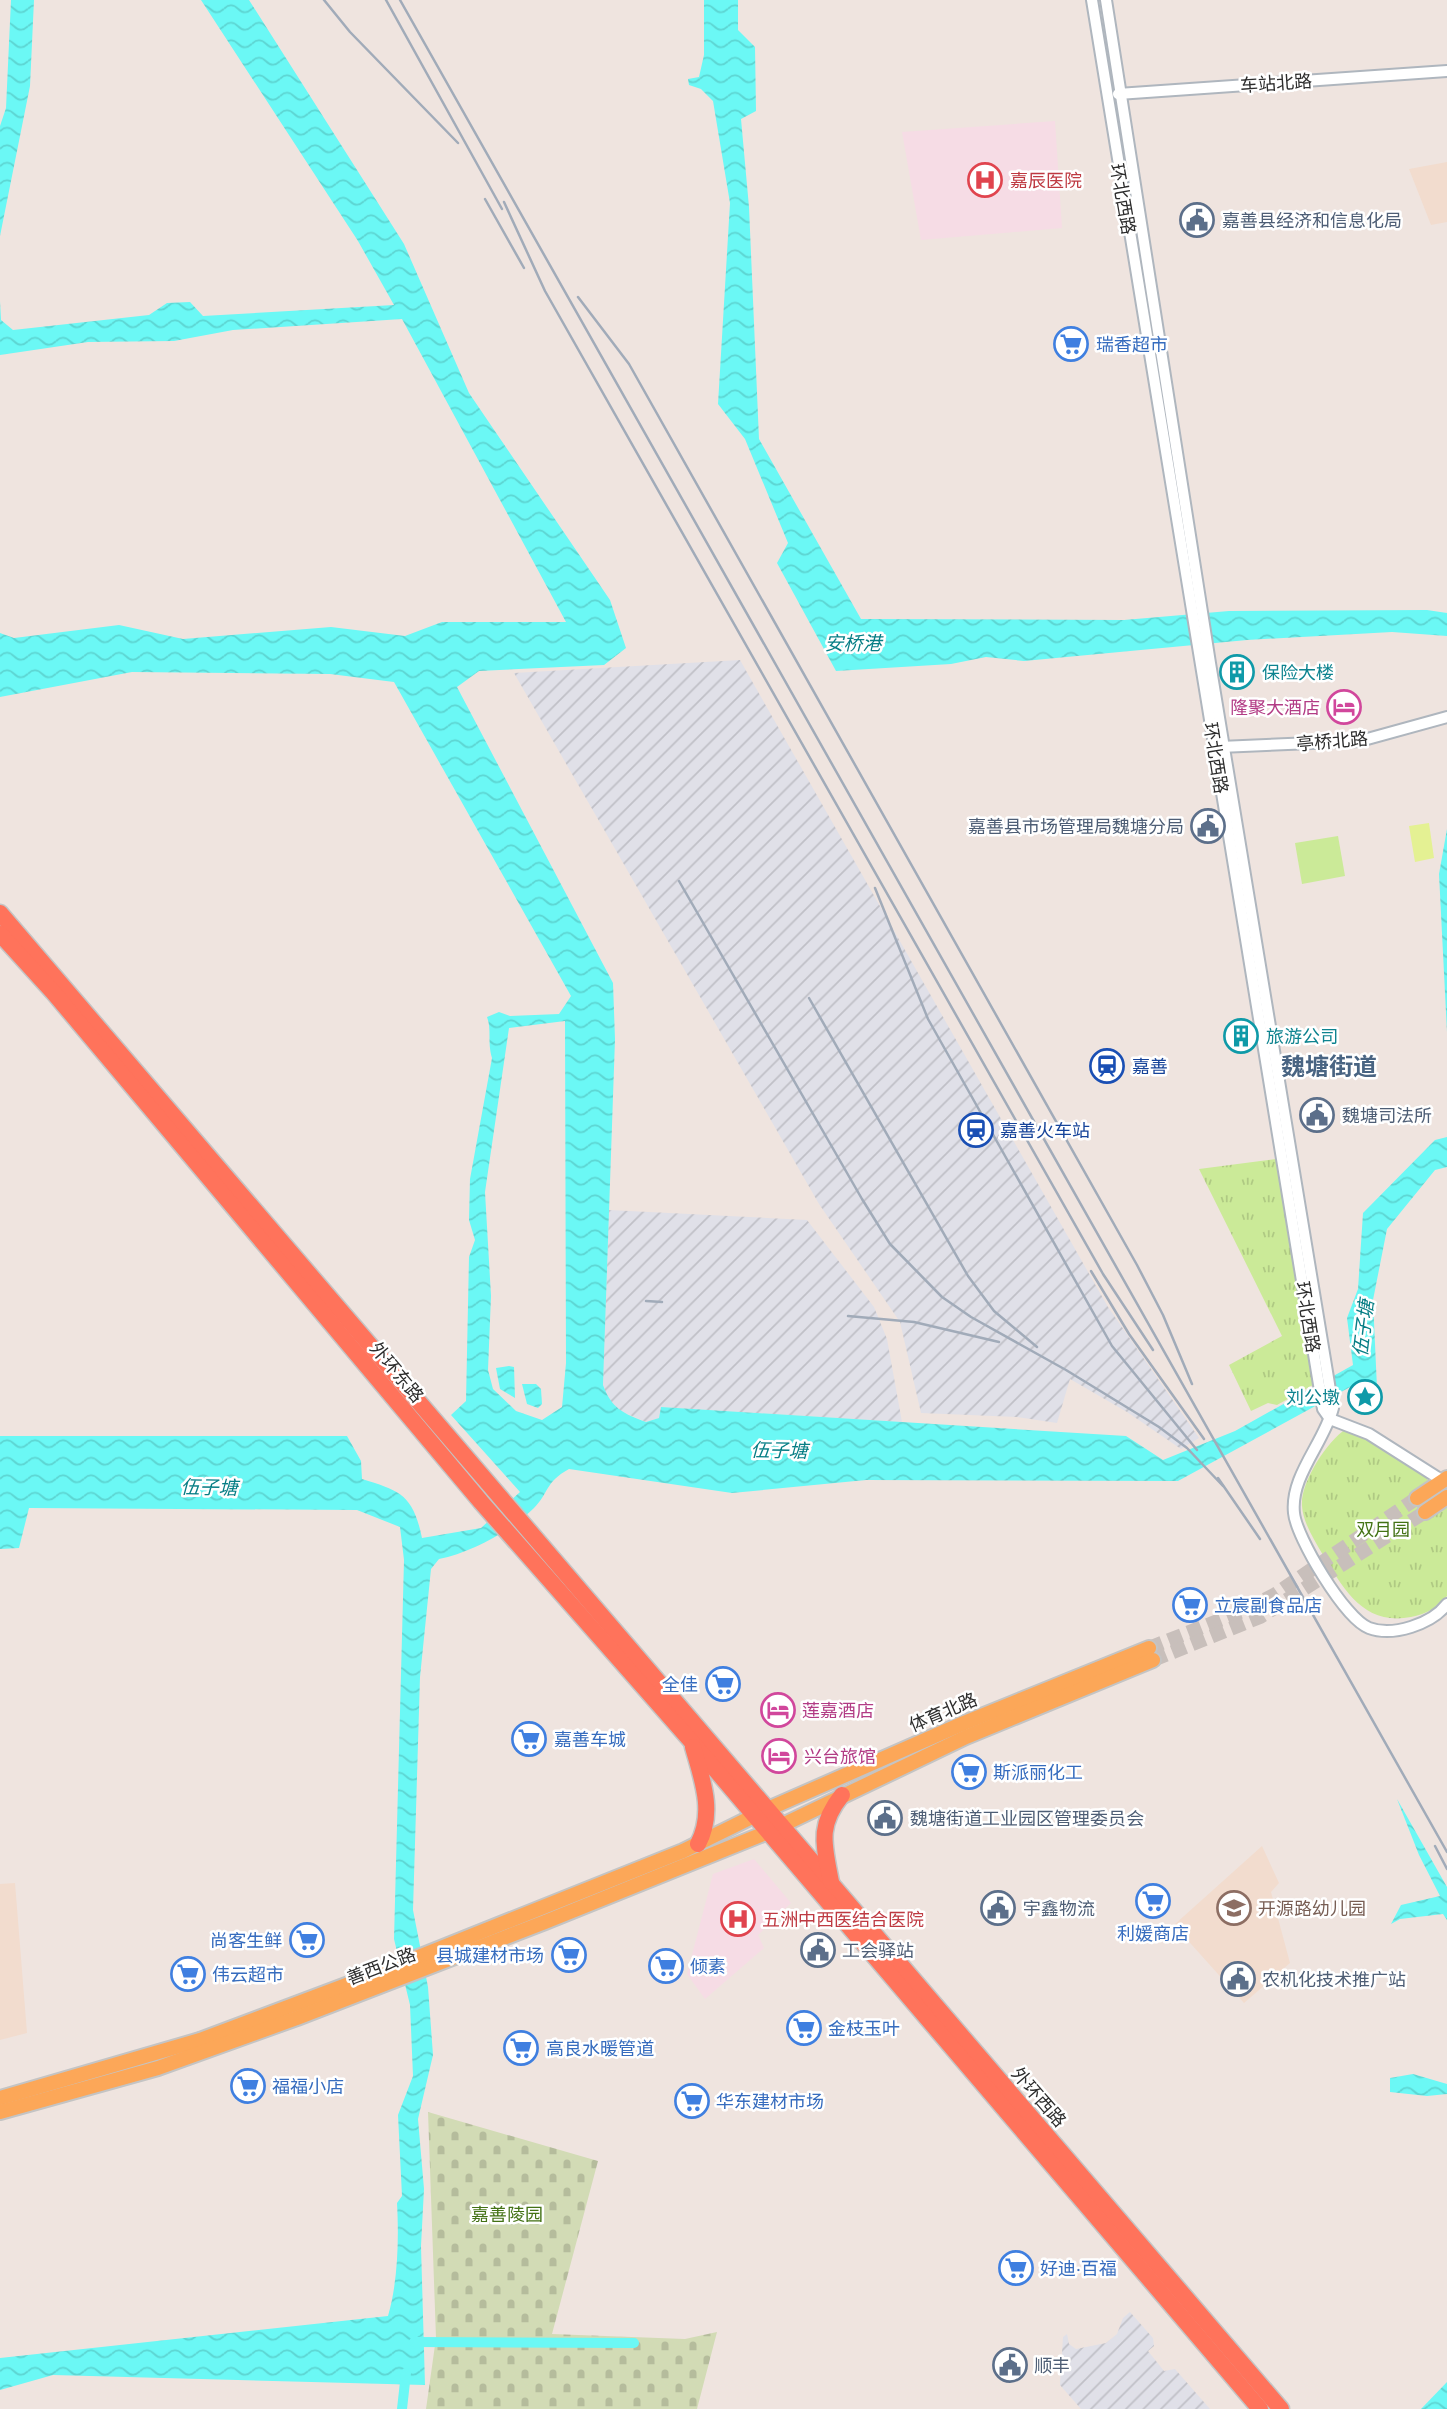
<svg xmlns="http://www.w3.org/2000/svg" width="1447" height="2409" font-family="'PT Sans','Noto Sans SC',sans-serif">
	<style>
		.industrial { fill: url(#industrial-furrows) }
		.education { fill: #f2dcce }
		.medical { fill: #f6dce5 }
		.grass { fill: url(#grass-tufts) }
		.cemetery { fill: url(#cemetery-stones) }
		.garden { fill: #cbea98 }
		.pitch { fill: #e4f193 }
		.water { fill: url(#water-waves); fill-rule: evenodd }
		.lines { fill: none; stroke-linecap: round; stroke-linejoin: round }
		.canal { stroke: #6bf8f5; stroke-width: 10 }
		.major-tunnel { stroke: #c8bfbb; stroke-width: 14; stroke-dasharray: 14 7; stroke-linecap: butt }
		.minor-casing { stroke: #afb6be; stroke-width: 14 }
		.major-casing { stroke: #c4c4c4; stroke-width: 18 }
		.highway-casing { stroke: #c4c4c4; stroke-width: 19 }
		.minor { stroke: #fff; stroke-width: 10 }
		.major { stroke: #fca758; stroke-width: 14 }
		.highway { stroke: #ff735b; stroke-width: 16 }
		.rail { stroke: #a1abb9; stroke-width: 2.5 }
		.labels { text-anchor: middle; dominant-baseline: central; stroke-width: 5; stroke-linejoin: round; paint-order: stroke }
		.street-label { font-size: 18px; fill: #2d2d2d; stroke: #fff }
		.health-label { font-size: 18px; fill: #be3a42; stroke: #fff; text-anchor: start }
		.service-label { font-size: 18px; fill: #4e5e75; stroke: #fff; text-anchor: start }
		.shop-label { font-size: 18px; fill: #366cbe; stroke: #fff; text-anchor: start }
		.culture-label { font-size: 18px; fill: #0d838f; stroke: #fff; text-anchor: start }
		.hotel-label { font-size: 18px; fill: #b23c85; stroke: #fff; text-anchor: start }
		.transit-label { font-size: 18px; fill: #164399; stroke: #fff; text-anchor: start }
		.park-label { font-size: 18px; fill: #437215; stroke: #fff }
		.education-label { font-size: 18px; fill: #785e54; stroke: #fff; text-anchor: start }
		.water-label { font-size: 19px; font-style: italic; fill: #067e85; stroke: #fff }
		.district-label { font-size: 24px; font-weight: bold; fill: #496482; stroke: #fff }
	</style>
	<defs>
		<pattern id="industrial-furrows" width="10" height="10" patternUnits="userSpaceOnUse" patternTransform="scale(1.75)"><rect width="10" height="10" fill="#e0e0e8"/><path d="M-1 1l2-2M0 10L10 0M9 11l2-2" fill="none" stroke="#c0c0c7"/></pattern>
		<pattern id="grass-tufts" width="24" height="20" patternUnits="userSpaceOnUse" patternTransform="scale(1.75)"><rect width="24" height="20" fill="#cbea98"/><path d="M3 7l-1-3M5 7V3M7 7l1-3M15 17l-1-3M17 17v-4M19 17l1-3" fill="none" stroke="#afc983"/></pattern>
		<pattern id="cemetery-stones" width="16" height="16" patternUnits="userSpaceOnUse" patternTransform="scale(1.75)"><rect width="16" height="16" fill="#d2dbb5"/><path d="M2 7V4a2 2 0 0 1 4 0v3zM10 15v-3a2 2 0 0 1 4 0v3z" fill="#b5bc9c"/></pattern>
		<pattern id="water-waves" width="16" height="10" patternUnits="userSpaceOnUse" patternTransform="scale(1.75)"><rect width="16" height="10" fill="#6bf8f5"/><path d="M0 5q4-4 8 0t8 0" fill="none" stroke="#5dd5d2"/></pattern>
	</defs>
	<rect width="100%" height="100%" fill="#efe4df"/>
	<g class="industrial">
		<polygon points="740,660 1108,1307 1199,1438 1181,1449 1127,1412 1070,1379 1057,1423 1017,1417 921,1413 900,1322 819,1204 514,673"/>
		<polygon points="609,1210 807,1220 874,1307 887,1339 902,1422 661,1407 659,1418 646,1422 616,1409 608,1401 603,1385"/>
		<polygon points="1130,2312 1153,2338 1154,2346 1148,2351 1164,2371 1175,2369 1210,2409 1081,2409 1060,2385 1063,2337 1067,2334 1069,2344 1076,2349 1106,2343 1117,2334 1123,2318"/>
	</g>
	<g class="education">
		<polygon points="1447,162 1447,222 1431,225 1409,169"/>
		<polygon points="1262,1846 1279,1883 1271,1892 1290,1963 1244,2003 1174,1925"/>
		<polygon points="15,1883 27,2033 0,2040 0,1884"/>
	</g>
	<g class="medical">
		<polygon points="1055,121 1062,228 921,240 902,132"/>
		<polygon points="754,1859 791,1903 758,1935 764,1948 705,1999 687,1974 713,1874"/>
	</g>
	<g class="grass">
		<polygon points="1276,1159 1313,1385 1277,1405 1268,1403 1251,1411 1229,1365 1282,1336 1199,1169"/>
		<path d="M1346,1429l23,9 51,31 27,39v88c-10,12 -21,18 -36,21 -47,9 -67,-27 -88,-62 -8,-14 -20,-32 -21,-49 -2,-23 25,-65 44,-77z"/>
	</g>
	<polygon class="cemetery" points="428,2112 598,2161 552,2334 685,2339 717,2332 697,2409 426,2409 436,2338"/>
	<polygon class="garden" points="1338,836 1345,876 1302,884 1295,843"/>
	<polygon class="pitch" points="1429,823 1434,858 1415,862 1409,826"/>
	<g class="water">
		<polygon points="11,0 34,0 30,86 0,236 0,126 6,108"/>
		<path d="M201,0h48l155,244 65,149 141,207 16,48 -22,17 -125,6 -22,16 156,296 2,56 -12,346c8,23 21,29 43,37l13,-4 2,-11 465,29 37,24 72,-29 118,-66 -6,-47 11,-29 5,-76 72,-73 12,-3v30l-12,3 -48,59 -14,71 4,88 -25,-2 -174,95 -312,-1 -134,13 -163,-24c-24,13 -20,24 -35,39 -25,24 -62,44 -95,51l-8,10 -11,108 -7,233 15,77 5,68 -15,64 6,70 -3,57 4,139 -372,-10 -53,15v-32l388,-42c10,-34 11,-78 9,-113l5,-7 -4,-81 15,-39 -3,-71 -16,-66 10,-379 -4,-33 -43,-17 -328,-2 -10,40 -19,1v-113h347l14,25 1,18c39,12 51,16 60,59l59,-10 39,-36 -69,-77 15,-14 3,-144 6,-17 -6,-20 1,-41 22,-121c-5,-17 0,-28 -5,-41l12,-5 11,4 49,-2 12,-18 -177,-314 -64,-8 -198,-2 -132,25v-64l14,5 105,-13 64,14 148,-12 74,9 37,-14h124l-164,-303 -169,11 -59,11 -86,1 -88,13v-54l1,19 12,10 136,-15 18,-12 23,-1 13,14 191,-11 -36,-64zM565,1021l1,342 -4,44 -20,13 -26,-9 -23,-22 -5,-19 3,-74 -6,-104 24,-164z"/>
		<polygon points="704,0 738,0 738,30 755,47 756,111 741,119 749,207 759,439 861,619 1124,620 1229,611 1427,610 1447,613 1447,636 1392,632 1247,640 1024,661 986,657 951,664 836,671 777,563 788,543 745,439 718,404 730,203 713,101 701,89 689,85 688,79 699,77 704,55"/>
		<polygon points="1447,829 1447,1032 1439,874"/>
		<polygon points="509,1366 514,1367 515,1398 500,1389 496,1368"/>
		<polygon points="522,1384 536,1384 541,1389 542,1404 538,1408 527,1404"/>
		<polygon points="1397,1799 1447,1887 1447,1920 1443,1914 1400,1919 1391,1924 1401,1905 1440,1896 1419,1855"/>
		<polygon points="1413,2074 1447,2084 1447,2094 1427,2096 1390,2092 1390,2078"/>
		<polygon points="1447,2382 1447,2409 1421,2409"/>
	</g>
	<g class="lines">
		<g class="canal">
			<polyline points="414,2342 634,2343"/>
			<polyline points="402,2409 406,2373"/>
		</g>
		<g class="major-tunnel">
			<polyline points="1149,1648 1243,1611 1274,1595 1417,1498"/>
			<polyline points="1153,1660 1260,1617 1425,1512"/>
		</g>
		<g class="minor-casing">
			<g id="minor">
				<polyline points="1092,0 1323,1409 1330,1419 1369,1434 1443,1481"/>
				<path d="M1106,0l104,663 123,745c-9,35 -43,68 -39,105 2,24 51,106 75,115 24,9 63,-4 78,-24"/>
				<polyline points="1118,94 1447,71"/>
				<polyline points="1220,747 1360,741 1447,717"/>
			</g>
		</g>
		<g class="major-casing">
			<g id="major">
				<polyline points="1417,1498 1447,1478"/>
				<polyline points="1425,1512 1447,1497"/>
				<polyline points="0,2098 200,2040 386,1970 683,1851 768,1809 964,1723 1149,1648"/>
				<polyline points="0,2112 158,2068 297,2018 545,1922 768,1832 966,1737 1153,1660"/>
			</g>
		</g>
		<g class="highway-casing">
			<g id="highway">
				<polyline points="0,913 1281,2409"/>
				<polyline points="0,934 53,992 481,1502 691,1741 1260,2409"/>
				<path d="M693,1747c9,32 22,65 5,97"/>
				<path d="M831,1882c-7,-37 -14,-56 11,-87"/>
			</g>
		</g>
		<use href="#minor" class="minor"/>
		<use href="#major" class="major"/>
		<use href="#highway" class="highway"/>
		<g class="rail">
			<polyline points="324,0 350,32 458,143"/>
			<polyline points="386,0 502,209"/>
			<polyline points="400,0 1447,1852"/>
			<polyline points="485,199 524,268"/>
			<polyline points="504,202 545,291 1103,1274 1153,1350"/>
			<polyline points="578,297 629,364 1137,1265 1163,1315 1192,1384"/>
			<polyline points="679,881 862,1199 890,1244 942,1297 971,1317 1066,1370 1159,1427 1187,1448 1223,1486"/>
			<polyline points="875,888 928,1019 1112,1346 1197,1450"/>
			<polyline points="809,998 968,1276 994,1311 1037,1347"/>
			<polyline points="1091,1271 1129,1334 1204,1439"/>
			<polyline points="646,1301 662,1302"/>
			<polyline points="848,1316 914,1322 999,1342"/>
			<polyline points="1218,1478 1260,1539"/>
			<polyline points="1435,1846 1447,1869"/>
		</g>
	</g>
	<defs>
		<g id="hospital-ring" transform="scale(1.75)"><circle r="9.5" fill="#fff" stroke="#e0444e" stroke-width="1.5"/><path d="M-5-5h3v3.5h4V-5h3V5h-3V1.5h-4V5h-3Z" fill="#e0444e"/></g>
		<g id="civic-ring" transform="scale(1.75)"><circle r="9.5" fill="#fff" stroke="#5c6f8a" stroke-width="1.5"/><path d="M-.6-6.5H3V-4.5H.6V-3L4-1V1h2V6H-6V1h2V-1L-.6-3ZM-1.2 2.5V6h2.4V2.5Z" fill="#5c6f8a"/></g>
		<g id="supermarket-ring" transform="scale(1.75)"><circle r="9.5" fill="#fff" stroke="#3f7fe0" stroke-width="1.5"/><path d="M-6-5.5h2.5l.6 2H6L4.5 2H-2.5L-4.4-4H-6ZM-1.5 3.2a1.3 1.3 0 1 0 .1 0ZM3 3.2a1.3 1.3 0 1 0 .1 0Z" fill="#3f7fe0"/></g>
		<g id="building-ring" transform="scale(1.75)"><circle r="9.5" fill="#fff" stroke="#0f9aa8" stroke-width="1.5"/><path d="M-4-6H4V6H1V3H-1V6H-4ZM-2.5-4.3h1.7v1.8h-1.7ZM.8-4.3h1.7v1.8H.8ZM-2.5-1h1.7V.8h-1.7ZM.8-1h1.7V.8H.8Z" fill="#0f9aa8"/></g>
		<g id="hotel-ring" transform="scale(1.75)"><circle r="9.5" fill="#fff" stroke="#d1479c" stroke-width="1.5"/><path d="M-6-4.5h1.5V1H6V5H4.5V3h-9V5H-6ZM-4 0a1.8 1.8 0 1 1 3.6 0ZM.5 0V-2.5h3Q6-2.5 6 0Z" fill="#d1479c"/></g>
		<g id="station-ring" transform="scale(1.75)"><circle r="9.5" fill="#fff" stroke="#1a4fb4" stroke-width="1.5"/><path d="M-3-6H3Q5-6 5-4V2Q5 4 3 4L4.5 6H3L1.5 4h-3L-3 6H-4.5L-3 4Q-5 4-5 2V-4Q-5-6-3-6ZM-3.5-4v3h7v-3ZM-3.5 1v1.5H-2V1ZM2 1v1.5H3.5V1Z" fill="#1a4fb4"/></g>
		<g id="sight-ring" transform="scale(1.75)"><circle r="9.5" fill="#fff" stroke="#0f9aa8" stroke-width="1.5"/><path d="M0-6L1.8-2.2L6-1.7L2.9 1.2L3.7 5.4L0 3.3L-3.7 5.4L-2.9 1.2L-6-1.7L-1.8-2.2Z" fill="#0f9aa8"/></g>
		<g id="school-ring" transform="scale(1.75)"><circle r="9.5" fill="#fff" stroke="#8d6e63" stroke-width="1.5"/><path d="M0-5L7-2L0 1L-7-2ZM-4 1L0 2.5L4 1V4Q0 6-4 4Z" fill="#8d6e63"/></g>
	</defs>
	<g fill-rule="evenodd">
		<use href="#hospital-ring" x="985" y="180"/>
		<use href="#civic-ring" x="1197" y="220"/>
		<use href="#supermarket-ring" x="1071" y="344"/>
		<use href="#building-ring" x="1237" y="672"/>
		<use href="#hotel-ring" x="1344" y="707"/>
		<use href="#civic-ring" x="1208" y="826"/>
		<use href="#building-ring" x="1241" y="1036"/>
		<use href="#station-ring" x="1107" y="1066"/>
		<use href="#civic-ring" x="1317" y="1115"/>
		<use href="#station-ring" x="976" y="1130"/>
		<use href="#sight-ring" x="1365" y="1397"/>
		<use href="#supermarket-ring" x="1190" y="1605"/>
		<use href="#supermarket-ring" x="723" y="1684"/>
		<use href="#hotel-ring" x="778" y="1710"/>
		<use href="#supermarket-ring" x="529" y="1739"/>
		<use href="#hotel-ring" x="779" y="1756"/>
		<use href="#supermarket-ring" x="969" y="1772"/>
		<use href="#civic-ring" x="885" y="1818"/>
		<use href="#supermarket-ring" x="1153" y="1901"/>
		<use href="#civic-ring" x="998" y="1908"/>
		<use href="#school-ring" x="1234" y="1908"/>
		<use href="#hospital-ring" x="738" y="1919"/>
		<use href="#supermarket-ring" x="307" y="1940"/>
		<use href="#civic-ring" x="818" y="1950"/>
		<use href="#supermarket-ring" x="569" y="1955"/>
		<use href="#supermarket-ring" x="666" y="1966"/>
		<use href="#supermarket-ring" x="188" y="1974"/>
		<use href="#civic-ring" x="1238" y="1979"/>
		<use href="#supermarket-ring" x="804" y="2028"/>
		<use href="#supermarket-ring" x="521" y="2048"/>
		<use href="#supermarket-ring" x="248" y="2086"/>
		<use href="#supermarket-ring" x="692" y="2101"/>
		<use href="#supermarket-ring" x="1016" y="2268"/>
		<use href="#civic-ring" x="1010" y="2365"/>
	</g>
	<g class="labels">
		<g class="street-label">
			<text transform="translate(1276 83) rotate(-4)">车站北路</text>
			<text transform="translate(1123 199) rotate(80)">环北西路</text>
			<text transform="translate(1332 741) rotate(-5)">亭桥北路</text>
			<text transform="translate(1216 758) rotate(81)">环北西路</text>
			<text transform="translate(1308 1317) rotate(81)">环北西路</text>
			<text transform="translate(397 1372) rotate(50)">外环东路</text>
			<text transform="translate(943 1712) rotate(-23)">体育北路</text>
			<text transform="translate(381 1966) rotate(-21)">善西公路</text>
			<text transform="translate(1039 2097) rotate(49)">外环西路</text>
		</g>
		<g class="health-label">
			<text x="1010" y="180">嘉辰医院</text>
			<text x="762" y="1919">五洲中西医结合医院</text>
		</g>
		<g class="service-label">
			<text x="1222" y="220">嘉善县经济和信息化局</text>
			<text x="1184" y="826" text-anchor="end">嘉善县市场管理局魏塘分局</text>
			<text x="1342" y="1115">魏塘司法所</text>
			<text x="910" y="1818">魏塘街道工业园区管理委员会</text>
			<text x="1023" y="1908">宇鑫物流</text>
			<text x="842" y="1950">工会驿站</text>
			<text x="1262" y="1979">农机化技术推广站</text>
			<text x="1034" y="2365">顺丰</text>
		</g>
		<g class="shop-label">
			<text x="1096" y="344">瑞香超市</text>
			<text x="1214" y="1605">立宸副食品店</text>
			<text x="698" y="1684" text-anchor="end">全佳</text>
			<text x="554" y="1739">嘉善车城</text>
			<text x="993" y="1772">斯派丽化工</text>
			<text x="1153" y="1933" text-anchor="middle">利媛商店</text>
			<text x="282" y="1940" text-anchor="end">尚客生鲜</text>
			<text x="544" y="1955" text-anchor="end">县城建材市场</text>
			<text x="690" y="1966">倾素</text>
			<text x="212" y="1974">伟云超市</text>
			<text x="828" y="2028">金枝玉叶</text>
			<text x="546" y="2048">高良水暖管道</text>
			<text x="272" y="2086">福福小店</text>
			<text x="716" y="2101">华东建材市场</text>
			<text x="1040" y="2268">好迪·百福</text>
		</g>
		<g class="culture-label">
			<text x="1262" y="672">保险大楼</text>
			<text x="1266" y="1036">旅游公司</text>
			<text x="1340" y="1397" text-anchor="end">刘公墩</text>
		</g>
		<g class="hotel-label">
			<text x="1320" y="707" text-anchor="end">隆聚大酒店</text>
			<text x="802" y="1710">莲嘉酒店</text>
			<text x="804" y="1756">兴台旅馆</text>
		</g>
		<g class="transit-label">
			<text x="1132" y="1066">嘉善</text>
			<text x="1000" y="1130">嘉善火车站</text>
		</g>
		<g class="park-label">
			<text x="1383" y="1529">双月园</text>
			<text x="507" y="2214">嘉善陵园</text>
		</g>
		<g class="education-label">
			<text x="1258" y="1908">开源路幼儿园</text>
		</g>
		<g class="water-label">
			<text x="853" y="643">安桥港</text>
			<text transform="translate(1363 1328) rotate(-83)">伍子塘</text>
			<text transform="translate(779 1450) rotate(1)">伍子塘</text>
			<text transform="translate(209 1487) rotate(1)">伍子塘</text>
		</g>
		<g class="district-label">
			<text x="1329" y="1066">魏塘街道</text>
		</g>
	</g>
</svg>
